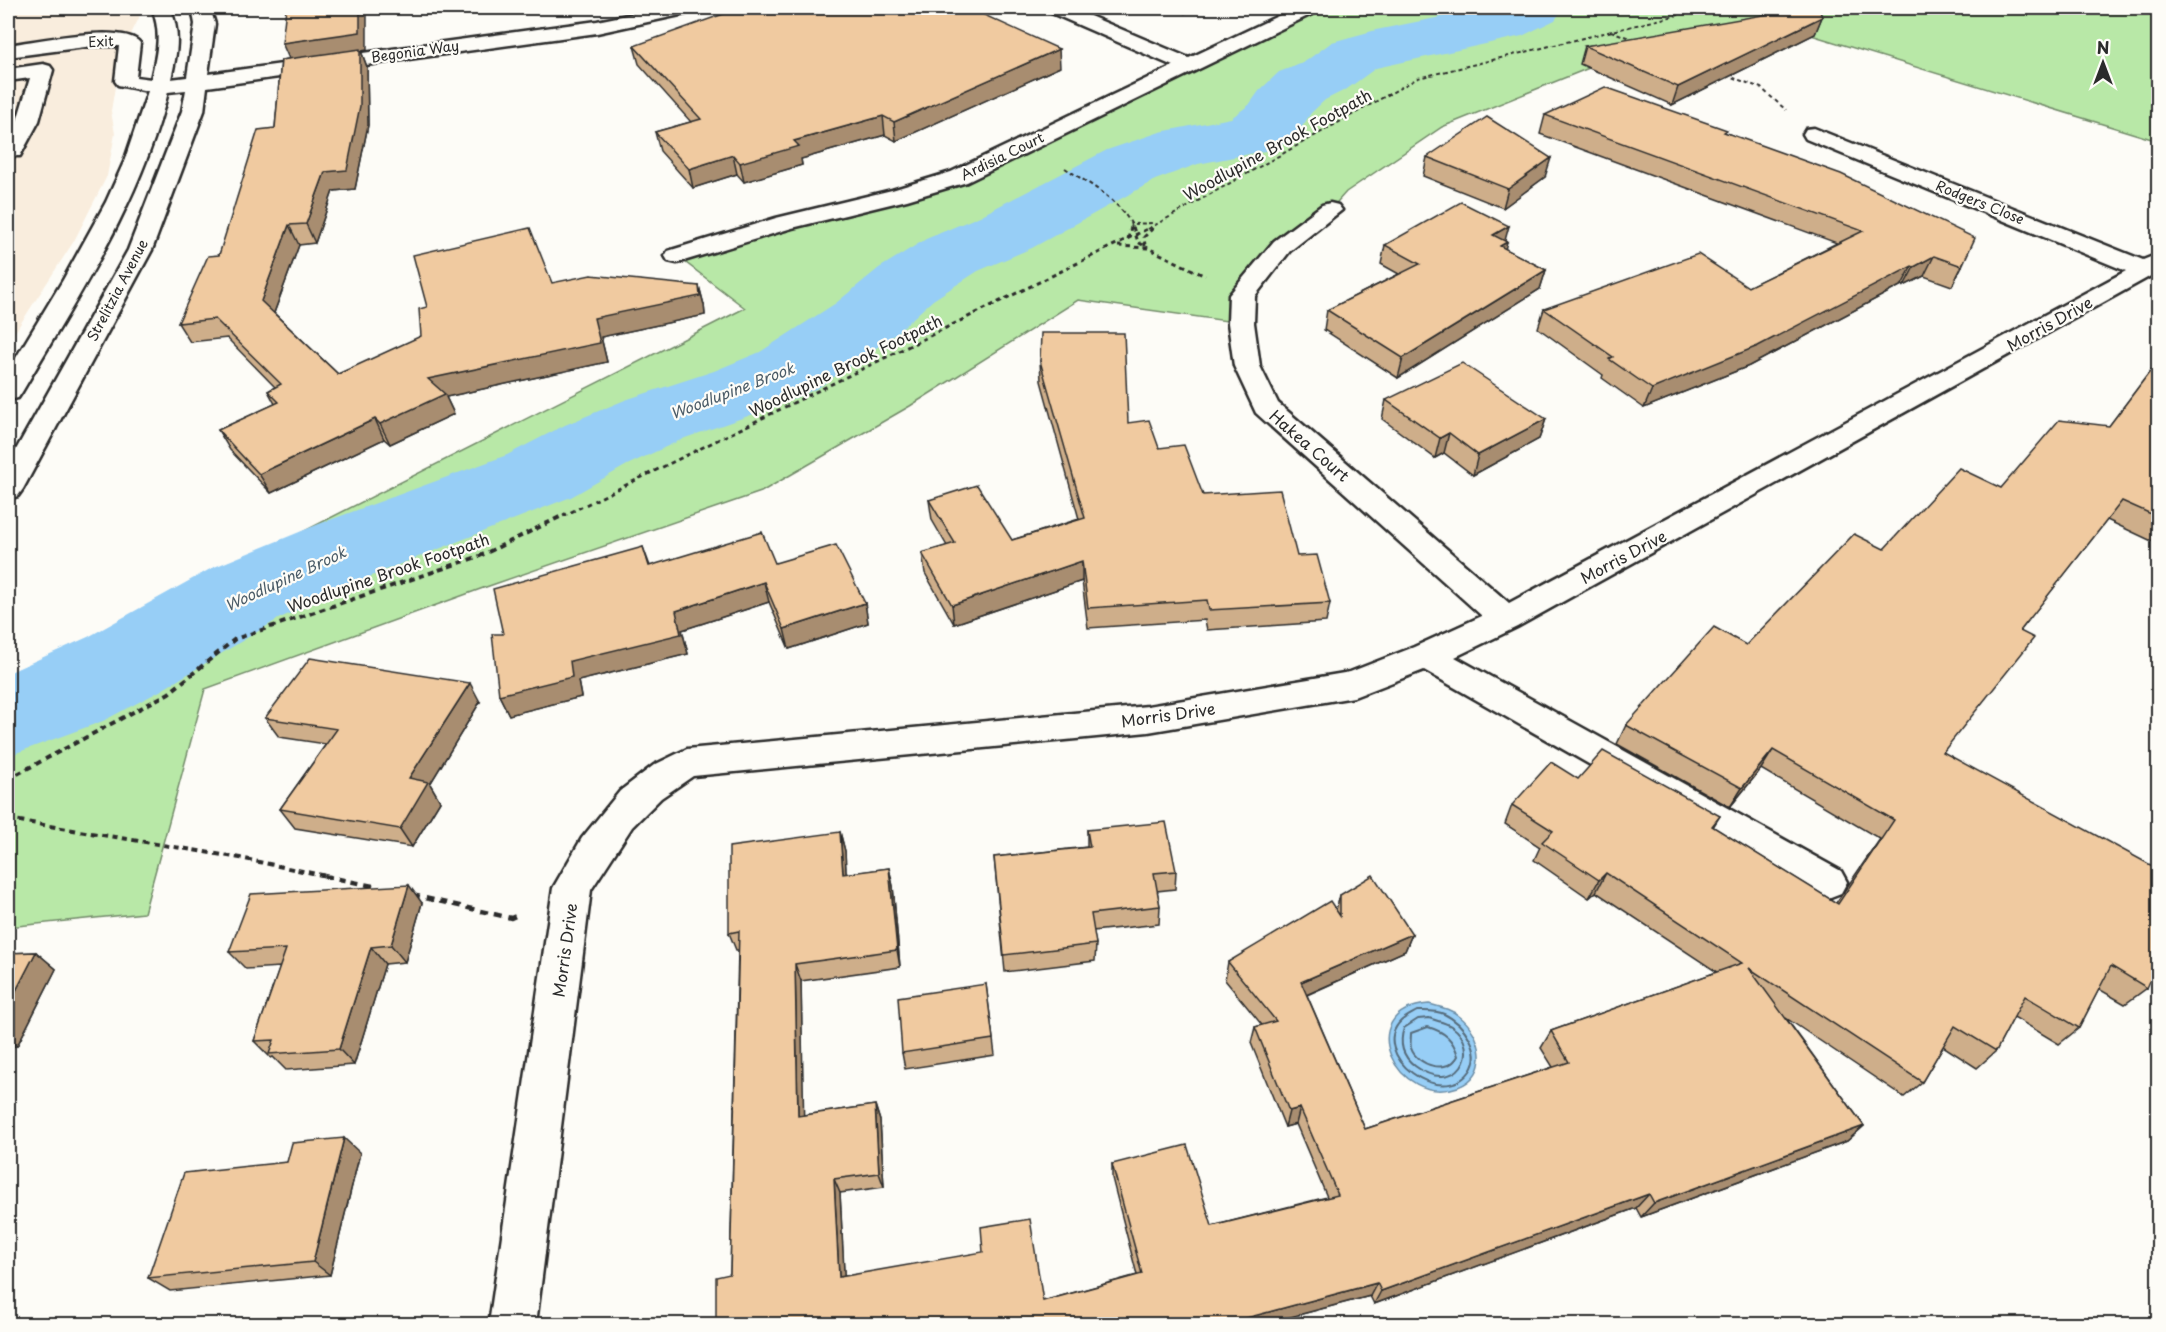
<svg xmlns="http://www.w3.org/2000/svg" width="2166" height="1332" font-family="'Playpen Sans',sans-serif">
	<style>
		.built { fill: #f9eddd }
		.green { fill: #b8e8a7; stroke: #728a69; stroke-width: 1.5 }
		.water { fill: #97cef6; stroke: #6c8da5; stroke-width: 1.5 }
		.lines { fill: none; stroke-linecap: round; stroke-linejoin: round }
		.shore { stroke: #566c7c; stroke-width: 2 }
		.river { fill: #97cef6; fill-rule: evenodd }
		.minor-casing { stroke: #2b2b2b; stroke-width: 5 }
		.path-far3 { stroke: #2b2b2b; stroke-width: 2; stroke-dasharray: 4 3; stroke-linecap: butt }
		.path-far2 { stroke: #2b2b2b; stroke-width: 3; stroke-dasharray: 4.5 4; stroke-linecap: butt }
		.path-far1 { stroke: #2b2b2b; stroke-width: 4; stroke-dasharray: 6 4.5; stroke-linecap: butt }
		.path { stroke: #2b2b2b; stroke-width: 4.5; stroke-dasharray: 8 6; stroke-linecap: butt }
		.minor { fill: #fdfcf7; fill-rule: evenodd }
		.wall { fill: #ceae8a; stroke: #2b2b2b; stroke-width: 1.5 }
		.shaded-wall { fill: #a88d70; stroke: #2b2b2b; stroke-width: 1.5 }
		.building { fill: #f0caa0; stroke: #2b2b2b; stroke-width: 1.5 }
		.labels { text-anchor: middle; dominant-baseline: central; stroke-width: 4.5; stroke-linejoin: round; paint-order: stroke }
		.far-street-label { font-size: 14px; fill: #2b2b2b; stroke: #fdfcf7 }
		.far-water-label { font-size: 15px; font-style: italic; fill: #4b5c68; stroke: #fdfcf7 }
		.street-label { font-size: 16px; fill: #2b2b2b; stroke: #fdfcf7 }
	</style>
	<rect width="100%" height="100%" fill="#fdfcf7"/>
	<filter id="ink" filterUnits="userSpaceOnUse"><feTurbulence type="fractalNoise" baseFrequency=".0167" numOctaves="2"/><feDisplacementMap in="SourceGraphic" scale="12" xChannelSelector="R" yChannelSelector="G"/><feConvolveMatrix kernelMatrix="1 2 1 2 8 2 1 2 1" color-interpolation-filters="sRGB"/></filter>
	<g filter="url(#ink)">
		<polygon class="built" points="8,8 141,8 139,18 116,64 115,87 111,111 115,134 107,176 74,241 8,343"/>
		<polygon class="green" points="1309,8 2158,8 2158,141 1785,27 1634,50 1442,127 1346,192 1330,210 1282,246 1242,304 1241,323 1078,300 910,406 761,492 486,587 205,689 144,913 8,927 8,681 745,308 677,256 959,177"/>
		<path class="water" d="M1429,1004c11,3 22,5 30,12 23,17 33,59 -1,71 -61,22 -108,-77 -29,-83z"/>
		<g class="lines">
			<g class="shore">
				<path d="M1417,1011c9,0 19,-1 27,3 19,9 40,36 26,57 -29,40 -102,-18 -69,-50 4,-4 11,-7 16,-10z"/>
				<path d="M1429,1018c7,3 16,4 22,8 34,23 5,71 -36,40 -13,-10 -16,-23 -11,-38l14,-9z"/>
				<path d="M1428,1027c17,5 25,12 30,29 -10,19 -41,10 -47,-8 -1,-5 0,-10 0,-15z"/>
			</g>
			<polygon class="river" points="1486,8 1563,8 1555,20 1522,36 1376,68 1347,89 1325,100 1311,113 1300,130 1275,149 1198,164 1155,180 1032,248 978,271 933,300 892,337 818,388 774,407 685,438 627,465 571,497 385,570 280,618 160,691 103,721 8,756 8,673 88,637 212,568 319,524 507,455 565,425 625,400 714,371 760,352 836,303 879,268 926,239 980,216 1107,150 1160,132 1231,118 1249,105 1259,91 1279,72 1303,63 1332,42 1376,30"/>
			<g class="minor-casing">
				<g id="minor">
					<path d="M152,8h18c11,25 7,45 1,71l16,-2 8,-53 -3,-16h18l5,16 -7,50 389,-53 65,-13h34l-2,4 -97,21 -390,54 -3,24 -52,139 -129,239 -5,7 -10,3v-35l120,-214 54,-139 4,-21 -18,2c-27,110 -90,204 -146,300l-4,6 -10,2v-29l55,-91 43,-78 18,-40 24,-71 -30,-6 -3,-4 4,-35h-26l-85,11v-12c24,-3 117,-23 132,-2l-4,34 15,2c6,-27 11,-44 1,-71z"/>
					<polygon points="1047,8 1071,8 1189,58 1295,8 1318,8 1316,12 967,182 907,200 792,228 677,263 668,261 665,256 668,251 776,218 892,190 951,172 1173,66 1049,12"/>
					<polygon points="43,64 50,66 53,70 39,121 20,156 8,156 8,139 17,121 30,78 8,81 8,69"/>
					<polygon points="1814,128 2143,260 2158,254 2158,272 1517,627 1455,657 1841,871 1847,882 1841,893 1828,898 1815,893 1424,670 1354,697 1148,732 693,776 661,798 632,827 591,890 536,1324 489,1324 553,888 582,838 620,791 654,765 687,749 1148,706 1350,672 1414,647 1482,616 1256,413 1234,366 1228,323 1229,295 1274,241 1322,205 1330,203 1338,205 1342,210 1290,251 1255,296 1254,323 1260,366 1278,403 1509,603 2126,271 1806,139 1803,134 1806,129"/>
				</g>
			</g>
			<g class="path-far3">
				<polyline points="1611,31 1632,39"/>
				<polyline points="1726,75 1761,88 1786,110"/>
				<path d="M1065,168c27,18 54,31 69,61"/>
				<polyline points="1131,229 1132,224 1153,223"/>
				<polyline points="1148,229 1418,78 1707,8"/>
			</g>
			<g class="path-far2">
				<polyline points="1133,227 1138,242 1148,248"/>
				<polyline points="1128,239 1131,227"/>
				<polyline points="1118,246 1148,248 1205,276"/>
				<polyline points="1145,246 1144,237 1153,228"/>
				<polyline points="563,516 1151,227"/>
			</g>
			<g class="path-far1">
				<polyline points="8,779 169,693 235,639 480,556 566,514"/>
				<polyline points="8,819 240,858 331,877"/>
			</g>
			<g class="path">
				<polyline points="324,876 378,887"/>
				<polyline points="412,895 511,918 518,915"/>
			</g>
			<use href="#minor" class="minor"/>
		</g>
		<g class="wall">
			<polygon points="1169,8 1196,8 1185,13"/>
			<polygon points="1822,17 1815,34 1672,105 1580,64 1585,46"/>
			<polygon points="634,46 1060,67 896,141 885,135 801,159 802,165 744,182 737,174 693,188 660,151 655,132 691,122 639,64"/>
			<polygon points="367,50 361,51 367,67 368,125 355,189 333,191 315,243 299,245 274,313 338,374 552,283 699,286 704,305 705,315 601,337 607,362 446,397 454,414 390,444 384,439 271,493 230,450 218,430 275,404 268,391 275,387 227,338 190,342 178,323 219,255 275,128 281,60"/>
			<polygon points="1545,115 1726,133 1962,266 1952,286 1924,276 1904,286 1902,285 1749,366 1644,408 1602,378 1603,375 1538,328 1544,309 1748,287 1837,243 1540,134"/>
			<polygon points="1427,157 1545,177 1503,208 1423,176"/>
			<polygon points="1505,241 1505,249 1546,270 1540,289 1398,378 1324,330 1327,310 1399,274 1381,264 1385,245"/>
			<polygon points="1040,361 1128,423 1159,448 1203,495 1297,556 1330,603 1326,622 1207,630 1205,620 1088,628 1082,581 954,624 925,573 922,553 947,546 932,520 929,500 1012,540 1079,519 1041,381"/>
			<polygon points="2158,361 2158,544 2107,520 2020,631 1943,752 2147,988 2125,1004 2099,989 2079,1028 2059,1044 2014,1017 1996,1051 1977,1068 1943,1046 1922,1082 1904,1097 1786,1018 1864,1126 1847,1141 1641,1217 1636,1208 1374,1304 1370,1296 1264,1324 716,1324 730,1274 738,950 736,950 729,933 840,832 845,851 846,874 889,868 893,886 900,967 801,981 803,1115 875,1105 880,1121 884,1187 840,1193 844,1276 1043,1301 1137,1275 1112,1178 1112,1164 1212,1226 1327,1197 1296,1124 1285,1127 1251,1043 1255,1027 1262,1025 1225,980 1228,962 1336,910 1340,895 1412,934 1405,951 1307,995 1365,1129 1553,1067 1541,1048 1551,1031 1717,972 1596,892 1589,898 1534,860 1540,847 1505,824 1512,805 1578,779 1720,816 1713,827 1836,903 1880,839 1761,769 1730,807 1617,744 1626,725 1746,645 1884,549 2001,488 2109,426"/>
			<polygon points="1386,400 1546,419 1539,439 1473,475 1444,453 1435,458 1382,419"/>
			<polygon points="643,547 650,566 775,563 865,603 868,623 789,649 769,602 682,630 688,654 578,681 581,697 509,715 499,695 503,634"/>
			<polygon points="480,702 430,784 440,801 412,847 295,828 280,809 326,744 279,737 265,718"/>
			<polygon points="1087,830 1176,871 1175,889 1157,891 1160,906 1159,924 1093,931 1096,944 1095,961 1005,972 994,857 1087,847"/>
			<polygon points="422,903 405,962 385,964 354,1065 286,1070 273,1057 271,1058 254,1041 280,967 246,969 229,952"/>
			<polygon points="36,952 56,969 17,1046 8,1047 8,953"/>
			<polygon points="986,984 995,1055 905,1069 902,1053"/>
			<polygon points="360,1153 330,1275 170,1291 148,1278 287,1162"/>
		</g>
		<g class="shaded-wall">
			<polygon points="360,8 367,8 367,50 361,51 367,67 368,125 355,189 333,191 315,243 306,224 325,172 290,61 282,43"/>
			<polygon points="465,8 526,8 526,9 467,15"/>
			<polygon points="1186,8 1196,8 1185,13"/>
			<polygon points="1822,17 1815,34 1672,105 1678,87"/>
			<polygon points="1059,49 1060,67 896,141 894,122"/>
			<polygon points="883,116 885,135 801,159 802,165 744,182 740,163 794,141"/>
			<polygon points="733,155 737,174 693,188 689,169"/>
			<polygon points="1551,158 1545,177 1503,208 1508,189"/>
			<polygon points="289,225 299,245 271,321 261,301"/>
			<polygon points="1509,226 1504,244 1507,242 1502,262 1493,235"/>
			<polygon points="1934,256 1924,276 1904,286 1914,267"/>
			<polygon points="1912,266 1902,285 1749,366 1644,408 1652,389"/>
			<polygon points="1546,270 1540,289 1398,378 1403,358"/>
			<polygon points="699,286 704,305 705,315 601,337 607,362 446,397 454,414 390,444 380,424 428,379 594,318"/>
			<polygon points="375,419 384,439 271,493 259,474"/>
			<polygon points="1546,419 1539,439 1473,475 1478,455"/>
			<polygon points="1449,433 1444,453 1435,458 1440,438"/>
			<polygon points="1082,561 1082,581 954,624 952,605"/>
			<polygon points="764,582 769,602 682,630 688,654 578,681 581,697 509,715 499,695 676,611"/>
			<polygon points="865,603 868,623 789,649 784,629"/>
			<polygon points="470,683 480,702 430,784 440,801 412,847 400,829 409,778"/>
			<polygon points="1773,750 1761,769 1730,807 1742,788"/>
			<polygon points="840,832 845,851 847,892 843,874"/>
			<polygon points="889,868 893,886 900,967 897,950"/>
			<polygon points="1606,873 1596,892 1589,898 1599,880"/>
			<polygon points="409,885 422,903 405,962 391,945"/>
			<polygon points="1412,934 1405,951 1297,999 1301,982"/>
			<polygon points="371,947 385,964 354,1065 339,1049"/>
			<polygon points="36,952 56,969 17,1046 8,1039 8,1006"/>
			<polygon points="795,964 801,981 804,1132 798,1116"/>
			<polygon points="875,1105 880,1121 884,1187 879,1173"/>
			<polygon points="1300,1108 1296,1124 1285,1127 1289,1111"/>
			<polygon points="1864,1126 1847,1141 1641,1217 1654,1203"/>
			<polygon points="344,1138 360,1153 330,1275 313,1262"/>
			<polygon points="834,1179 840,1193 845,1290 839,1277"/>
			<polygon points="1649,1194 1636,1208 1374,1304 1381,1291"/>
			<polygon points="1377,1283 1370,1296 1264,1324 1224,1324"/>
		</g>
		<g class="building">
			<polygon points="286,8 360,8 360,32 282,43"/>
			<polygon points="740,8 969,8 1059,49 894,122 883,116 794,141 799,146 740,163 733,155 689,169 655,132 701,119 634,46"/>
			<polygon points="1803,8 1819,8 1822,17 1678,87 1585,46"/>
			<polygon points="360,49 360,106 347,170 325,172 306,224 289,225 261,301 338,374 421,336 419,309 427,307 413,255 530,228 552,283 591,275 699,286 700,296 594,318 600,343 428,379 445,394 380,424 375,419 259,474 218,430 279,402 268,391 281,384 215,319 178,323 208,256 219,255 258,130 275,128 281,60"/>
			<polygon points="1605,87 1727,130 1724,132 1841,174 1975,238 1962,266 1934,256 1914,267 1912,266 1758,346 1652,389 1609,359 1613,357 1544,309 1698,254 1748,287 1863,231 1545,115"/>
			<polygon points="1487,117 1551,158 1508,189 1427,157"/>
			<polygon points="1461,202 1509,226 1493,235 1507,242 1500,246 1546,270 1403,358 1327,310 1420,264 1385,245"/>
			<polygon points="1041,333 1124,333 1128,423 1149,420 1159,448 1184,445 1203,495 1280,490 1297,556 1317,555 1330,603 1209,610 1207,600 1088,608 1082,561 952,605 922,553 955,543 929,500 977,485 1012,540 1085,518 1040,361"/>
			<polygon points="2158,361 2158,517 2122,501 2020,631 2034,638 1943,752 2158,869 2158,963 2147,988 2111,966 2079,1028 2025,996 1996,1051 1955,1026 1922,1082 1749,968 1864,1126 1654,1203 1649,1194 1381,1291 1377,1283 1224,1324 716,1324 716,1277 730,1274 739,931 729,933 729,847 840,832 843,874 889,868 897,950 795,964 798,1116 875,1105 879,1173 834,1179 839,1277 983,1252 981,1227 1030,1219 1043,1301 1142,1274 1112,1164 1187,1145 1212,1226 1338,1195 1300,1108 1289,1111 1255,1027 1276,1021 1228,962 1330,901 1340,916 1340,895 1373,875 1412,934 1301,982 1365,1129 1569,1062 1551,1031 1742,963 1606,873 1599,880 1542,842 1553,831 1512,805 1551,762 1578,779 1603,751 1720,816 1712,826 1838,904 1894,820 1773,750 1742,788 1626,725 1714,627 1746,645 1854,534 1884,549 1959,468 2001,488 2059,420 2109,426"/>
			<polygon points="1462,363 1546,419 1478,455 1449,433 1440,438 1386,400"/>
			<polygon points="762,532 775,563 836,545 865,603 784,629 764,582 676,611 681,634 570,661 572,677 499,695 492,634 503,634 493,589 643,547 649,566"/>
			<polygon points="310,658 470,683 409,778 428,782 400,829 280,809 337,729 265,718"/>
			<polygon points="1166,822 1176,871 1154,873 1160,906 1091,914 1096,944 1004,955 994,857 1090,847 1087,830"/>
			<polygon points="409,885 391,945 371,947 339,1049 269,1054 274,1040 254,1041 286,949 229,952 251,894"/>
			<polygon points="36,952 8,1006 8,953"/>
			<polygon points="986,984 993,1039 902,1053 898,997"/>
			<polygon points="344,1138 313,1262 148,1278 184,1173 287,1162 292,1143"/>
		</g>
	</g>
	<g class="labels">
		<g class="far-street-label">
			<text transform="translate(101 41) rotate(-3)">Exit</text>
			<text transform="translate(415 51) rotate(-8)">Begonia Way</text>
			<text transform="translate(1002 156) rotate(-26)">Ardisia Court</text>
			<text transform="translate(1980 202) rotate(22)">Rodgers Close</text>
			<text transform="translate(117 290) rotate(-62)">Strelitzia Avenue</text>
		</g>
		<g class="far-water-label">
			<text transform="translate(732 390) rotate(-21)">Woodlupine Brook</text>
			<text transform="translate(285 578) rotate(-25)">Woodlupine Brook</text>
		</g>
		<g class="street-label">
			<text transform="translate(1277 144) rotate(-29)">Woodlupine Brook Footpath</text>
			<text transform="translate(2049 323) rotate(-29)">Morris Drive</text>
			<text transform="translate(845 365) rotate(-26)">Woodlupine Brook Footpath</text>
			<text transform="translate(1310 445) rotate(41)">Hakea Court</text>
			<text transform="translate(1623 556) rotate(-28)">Morris Drive</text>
			<text transform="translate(388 572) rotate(-19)">Woodlupine Brook Footpath</text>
			<text transform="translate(1168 714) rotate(-8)">Morris Drive</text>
			<text transform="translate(564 950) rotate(-82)">Morris Drive</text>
		</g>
	</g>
	<rect width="2166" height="1332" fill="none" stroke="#fdfcf7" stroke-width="30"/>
	<rect x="15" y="15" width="2136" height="1302" fill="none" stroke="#2b2b2b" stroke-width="2" filter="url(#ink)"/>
	<g transform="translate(2103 63)" stroke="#fdfcf7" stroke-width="4.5" paint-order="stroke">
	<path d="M0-4.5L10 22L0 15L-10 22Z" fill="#2b2b2b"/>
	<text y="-9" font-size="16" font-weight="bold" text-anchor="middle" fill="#2b2b2b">N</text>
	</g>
</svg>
